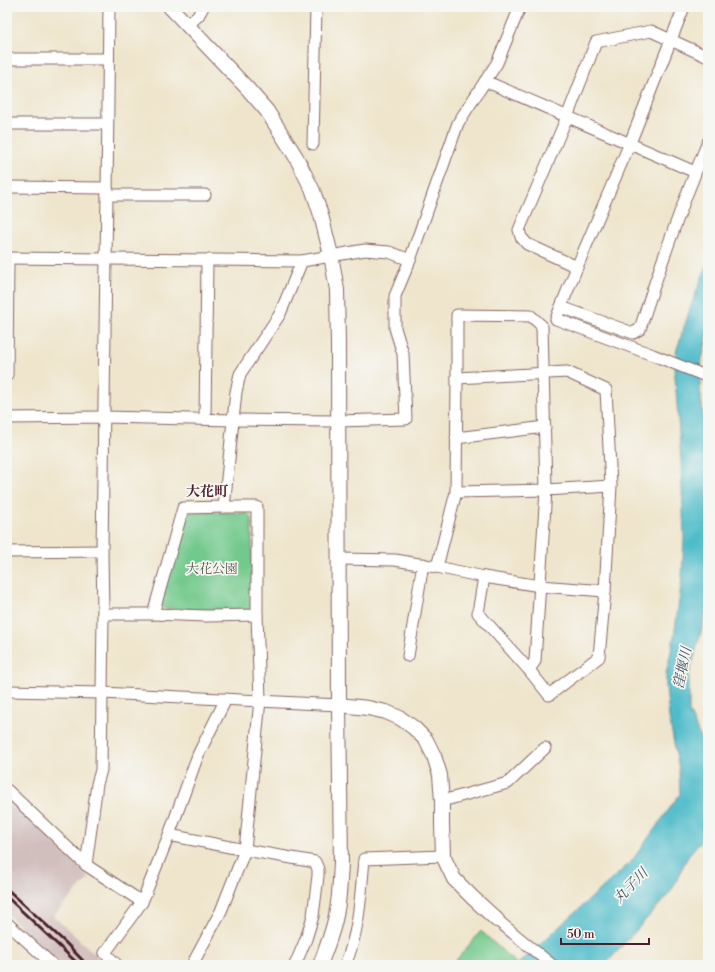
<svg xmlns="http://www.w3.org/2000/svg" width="715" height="972" font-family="'Libre Bodoni','Noto Serif JP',serif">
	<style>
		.industrial { fill: #d1bfbd }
		.green { fill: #73c98d; stroke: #5e745c }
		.water { fill: #50bcca; stroke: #4d6e7a }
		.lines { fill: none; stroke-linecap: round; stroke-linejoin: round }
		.minor-casing { stroke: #846463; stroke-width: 13 }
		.tertiary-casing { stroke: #846463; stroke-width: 16 }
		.minor { stroke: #fff; stroke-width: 11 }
		.tertiary { stroke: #fff; stroke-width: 14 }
		.rail { stroke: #4a1f2b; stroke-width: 3 }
		.labels { text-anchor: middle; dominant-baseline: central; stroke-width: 3.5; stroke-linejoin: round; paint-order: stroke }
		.park-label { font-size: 13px; fill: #565248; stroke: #f6f6f2 }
		.neighbourhood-label { font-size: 14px; font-weight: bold; fill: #4a1f2b; stroke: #f6f6f2 }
		.water-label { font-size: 14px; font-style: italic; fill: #4c5663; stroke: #f6f6f2 }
	</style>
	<rect width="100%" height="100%" fill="#f6f6f2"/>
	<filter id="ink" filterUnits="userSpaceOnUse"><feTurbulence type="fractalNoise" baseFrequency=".025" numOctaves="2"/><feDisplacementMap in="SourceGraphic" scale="8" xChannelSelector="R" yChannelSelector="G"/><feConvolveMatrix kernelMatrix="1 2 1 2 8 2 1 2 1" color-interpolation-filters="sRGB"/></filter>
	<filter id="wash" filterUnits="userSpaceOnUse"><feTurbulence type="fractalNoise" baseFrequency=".012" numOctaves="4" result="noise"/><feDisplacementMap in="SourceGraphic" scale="16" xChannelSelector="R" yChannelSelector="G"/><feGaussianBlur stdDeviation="0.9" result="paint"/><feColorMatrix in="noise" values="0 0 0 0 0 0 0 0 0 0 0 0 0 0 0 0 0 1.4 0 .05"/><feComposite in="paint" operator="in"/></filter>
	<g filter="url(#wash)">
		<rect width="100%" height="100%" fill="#efe5cc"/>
		<polygon class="industrial" points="7,795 89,878 53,916 107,965 60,965 7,914"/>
		<g class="green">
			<polygon points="190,512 247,513 252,518 252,606 249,610 165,609 160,605 184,517"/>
			<polygon points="481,931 517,964 517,965 452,965"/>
		</g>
		<path class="water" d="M708,262v72l-6,25 -2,29 8,70v141l-2,14 -17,63v35l19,44v81c-5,6 -12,9 -16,15 -10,13 -14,30 -23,43l-64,71h-88l114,-103 49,-68 -1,-25 -10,-52 -3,-30v-13l8,-36 8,-60 2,-40 -3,-77 -6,-85 1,-24 16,-49z"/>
	</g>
	<g filter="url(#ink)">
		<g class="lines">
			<g class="minor-casing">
				<g id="minor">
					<polyline points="684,7 630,143 577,267 556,319 653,355 708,377"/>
					<polyline points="188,25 198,16 203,7"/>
					<polyline points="7,59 108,59"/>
					<polyline points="485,81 695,172"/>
					<polyline points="7,124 107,124"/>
					<polyline points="313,144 316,7"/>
					<polyline points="7,187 107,188"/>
					<polyline points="107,195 205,195"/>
					<polyline points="7,258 302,261 365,250 389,252 410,260"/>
					<polyline points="577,267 527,244 521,237 519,230 567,117 596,42 651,31 708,57"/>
					<path d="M561,307l72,26 7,-4c20,-63 42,-126 68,-187"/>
					<polyline points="7,375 8,258"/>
					<polyline points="457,378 567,372 606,390 611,486 605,591 599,657 549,695 529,670 478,613 484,577"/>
					<polyline points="7,418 104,417 234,420 338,421 406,419 403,354 395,328 395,296 410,260 458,123 497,63 520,7"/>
					<polyline points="205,419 207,260"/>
					<polyline points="456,438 545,427"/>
					<polyline points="456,492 546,490 611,486"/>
					<polyline points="7,552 102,551"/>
					<polyline points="339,559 395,560 437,567 484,577 540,586 605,591"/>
					<polyline points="437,567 456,492 457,378 457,315 531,316 542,326 546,490 535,661 529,670"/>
					<polyline points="103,614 153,614 206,616 257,615"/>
					<polyline points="153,614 183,508 224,507 236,392 240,374 280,314 302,261"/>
					<polyline points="408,656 423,564"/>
					<polyline points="7,691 102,693 339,705"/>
					<polyline points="7,790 86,865 142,902"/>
					<polyline points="442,801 508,783 545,748"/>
					<polyline points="169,835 245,850 315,862 318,869 318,876 313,916 306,939 295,965"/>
					<polyline points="86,865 97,784 101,770 103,614 102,551 106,259 107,195 109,7"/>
					<polyline points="497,920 552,965"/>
					<polyline points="7,923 53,965"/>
					<polyline points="117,965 105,953 142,902 169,835 198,755 226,699"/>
					<polyline points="192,965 221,911 245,850 260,700 257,615 257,507 224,507"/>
					<path d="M345,965c14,-32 16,-72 19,-106l79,-3"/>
				</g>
			</g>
			<g class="tertiary-casing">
				<g id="tertiary">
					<path d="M170,7l77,81 20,23 29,46 17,34 8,24 10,40 6,35 1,53 1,362 2,157c-1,17 -1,35 -5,53 -3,17 -10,34 -16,50"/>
					<polyline points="339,705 368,708 386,712 400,718 414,728 426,740 434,756 440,775 442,801 442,824 443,856 454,879 473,898 497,920"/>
				</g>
			</g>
			<use href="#minor" class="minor"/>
			<use href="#tertiary" class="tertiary"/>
			<g class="rail">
				<polyline points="7,889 66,943 87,965"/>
				<polyline points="7,897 75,961"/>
			</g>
		</g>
	</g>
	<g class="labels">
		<g class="park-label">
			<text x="212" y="569">大花公園</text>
		</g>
		<g class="neighbourhood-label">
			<text x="207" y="492">大花町</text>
		</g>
		<g class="water-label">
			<text transform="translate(683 668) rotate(-78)">窪堰川</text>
			<text transform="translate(631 886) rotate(-46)">丸子川</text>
		</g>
	</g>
	<rect width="715" height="972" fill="none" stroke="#f6f6f2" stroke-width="24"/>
	<path d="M561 938v6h88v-6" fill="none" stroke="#4a1f2b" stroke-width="2"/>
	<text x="567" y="938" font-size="12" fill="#4a1f2b" stroke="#f6f6f2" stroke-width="3" paint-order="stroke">50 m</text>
</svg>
